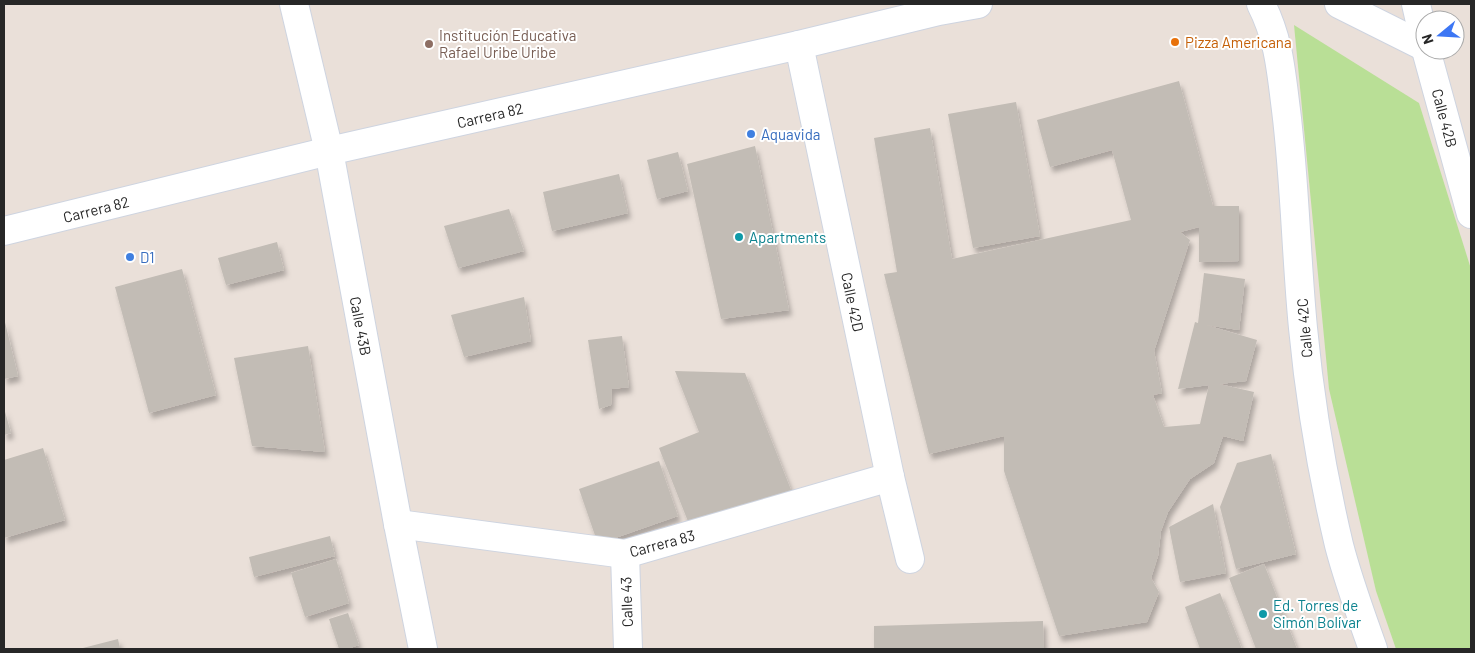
<svg xmlns="http://www.w3.org/2000/svg" width="1475" height="653" font-family="Barlow,sans-serif">
	<style>
		.green { fill: #b9df96 }
		.building { fill: #c2bcb5; filter: url(#shadow) }
		.lines { fill: none; stroke-linecap: round; stroke-linejoin: round }
		.street-casing { stroke: #ced4e0; stroke-width: 30 }
		.street { stroke: #fff; stroke-width: 28 }
		.food-dot { fill: #e8710a; stroke: #fff; stroke-width: 2 }
		.education-dot { fill: #8d6e63; stroke: #fff; stroke-width: 2 }
		.shop-dot { fill: #3f7fe0; stroke: #fff; stroke-width: 2 }
		.culture-dot { fill: #0f9aa8; stroke: #fff; stroke-width: 2 }
		.labels { text-anchor: middle; dominant-baseline: central; stroke-width: 4; stroke-linejoin: round; paint-order: stroke }
		.education-label { font-size: 15px; fill: #785e54; stroke: #fff; text-anchor: start }
		.food-label { font-size: 15px; fill: #c56008; stroke: #fff; text-anchor: start }
		.street-label { font-size: 15px; fill: #272727; stroke: #fff }
		.shop-label { font-size: 15px; fill: #366cbe; stroke: #fff; text-anchor: start }
		.culture-label { font-size: 15px; fill: #0d838f; stroke: #fff; text-anchor: start }
	</style>
	<defs>
		<filter id="shadow"><feDropShadow dx="3" dy="5.5" stdDeviation="2.5" flood-color="#0004"/></filter>
	</defs>
	<rect width="100%" height="100%" fill="#eae0d9"/>
	<polygon class="green" points="1294,25 1419,103 1471,269 1471,649 1396,649 1376,591 1329,389"/>
	<g class="building">
		<polygon points="1179,81 1213,206 1239,206 1239,261 1199,262 1199,227 1180,232 1190,240 1154,351 1162,393 1153,395 1164,427 1200,424 1209,385 1178,389 1195,322 1198,323 1204,273 1245,279 1239,330 1206,325 1257,340 1246,381 1219,384 1254,392 1243,441 1223,436 1214,463 1190,479 1168,512 1161,531 1158,556 1151,578 1159,592 1147,622 1059,636 1004,471 1004,436 929,454 884,274 897,272 874,138 930,128 952,259 1131,220 1112,150 1050,167 1037,120"/>
		<polygon points="1016,102 1040,236 973,248 948,114"/>
		<polygon points="755,146 789,310 721,319 687,164"/>
		<polygon points="678,152 688,191 657,199 647,160"/>
		<polygon points="619,174 628,213 552,231 543,192"/>
		<polygon points="509,209 524,251 458,268 444,226"/>
		<polygon points="277,242 284,270 226,285 218,258"/>
		<polygon points="182,269 216,395 149,413 115,287"/>
		<polygon points="524,297 531,341 464,357 451,315"/>
		<polygon points="4,318 18,376 4,379"/>
		<polygon points="622,336 629,387 612,389 611,405 599,409 588,340"/>
		<polygon points="308,346 325,452 252,446 234,358"/>
		<polygon points="675,371 745,373 793,495 693,534 659,448 699,432"/>
		<polygon points="4,408 11,433 4,435"/>
		<polygon points="43,448 65,520 4,538 4,460"/>
		<polygon points="1271,454 1296,554 1236,569 1220,507 1237,463"/>
		<polygon points="659,461 678,516 598,544 579,489"/>
		<polygon points="1213,504 1226,573 1180,582 1169,527"/>
		<polygon points="330,536 335,556 254,577 249,557"/>
		<polygon points="336,559 349,603 305,617 291,573"/>
		<polygon points="1264,564 1297,649 1256,649 1229,578"/>
		<polygon points="1220,593 1242,649 1200,649 1185,607"/>
		<polygon points="348,613 359,645 347,649 339,649 329,619"/>
		<polygon points="1043,621 1044,649 874,649 874,626"/>
		<polygon points="118,639 120,649 79,649"/>
	</g>
	<g class="lines">
		<g class="street-casing">
			<g id="street">
				<polyline points="294,4 329,151 398,524 423,649"/>
				<path d="M1261,4c18,35 20,67 25,106 9,72 10,146 17,218 7,74 19,145 36,217 9,35 22,70 34,104"/>
				<polyline points="1339,4 1425,47"/>
				<polyline points="1416,4 1425,44"/>
				<polyline points="799,45 890,477 910,559"/>
				<polyline points="1426,50 1471,214"/>
				<polyline points="4,231 329,151 799,45 939,11 978,4"/>
				<polyline points="398,524 625,554 890,477"/>
				<polyline points="625,554 628,649"/>
			</g>
		</g>
		<use href="#street" class="street"/>
	</g>
	<circle class="food-dot" cx="1175" cy="42" r="5"/>
	<circle class="education-dot" cx="429" cy="44" r="5"/>
	<g class="shop-dot">
		<circle cx="751" cy="134" r="5"/>
		<circle cx="130" cy="257" r="5"/>
	</g>
	<g class="culture-dot">
		<circle cx="739" cy="237" r="5"/>
		<circle cx="1263" cy="614" r="5"/>
	</g>
	<g class="labels">
		<g class="education-label">
			<text x="439" y="35">Institución Educativa<tspan x="439" dy="17">Rafael Uribe Uribe</tspan></text>
		</g>
		<g class="food-label">
			<text x="1185" y="42">Pizza Americana</text>
		</g>
		<g class="street-label">
			<text transform="translate(490 115) rotate(-13)">Carrera 82</text>
			<text transform="translate(1445 118) rotate(75)">Calle 42B</text>
			<text transform="translate(96 209) rotate(-14)">Carrera 82</text>
			<text transform="translate(853 302) rotate(78)">Calle 42D</text>
			<text transform="translate(361 326) rotate(79)">Calle 43B</text>
			<text transform="translate(1304 328) rotate(-95)">Calle 42C</text>
			<text transform="translate(662 543) rotate(-15)">Carrera 83</text>
			<text transform="translate(626 602) rotate(-92)">Calle 43</text>
		</g>
		<g class="shop-label">
			<text x="761" y="134">Aquavida</text>
			<text x="140" y="257">D1</text>
		</g>
		<g class="culture-label">
			<text x="749" y="237">Apartments</text>
			<text x="1273" y="605">Ed. Torres de<tspan x="1273" dy="17">Simón Bolívar</tspan></text>
		</g>
	</g>
	<rect width="1475" height="653" fill="none" stroke="#272727" stroke-width="10"/>
	<g transform="translate(1440 35) rotate(252)"><circle r="24" fill="#ffffff" stroke="#a9a9a9"/>
	<path d="M0-4L9 19L0 12L-9 19Z" fill="#3c76f4"/>
	<text y="-8" font-size="14" font-weight="bold" text-anchor="middle" fill="#272727">N</text>
	</g>
</svg>
